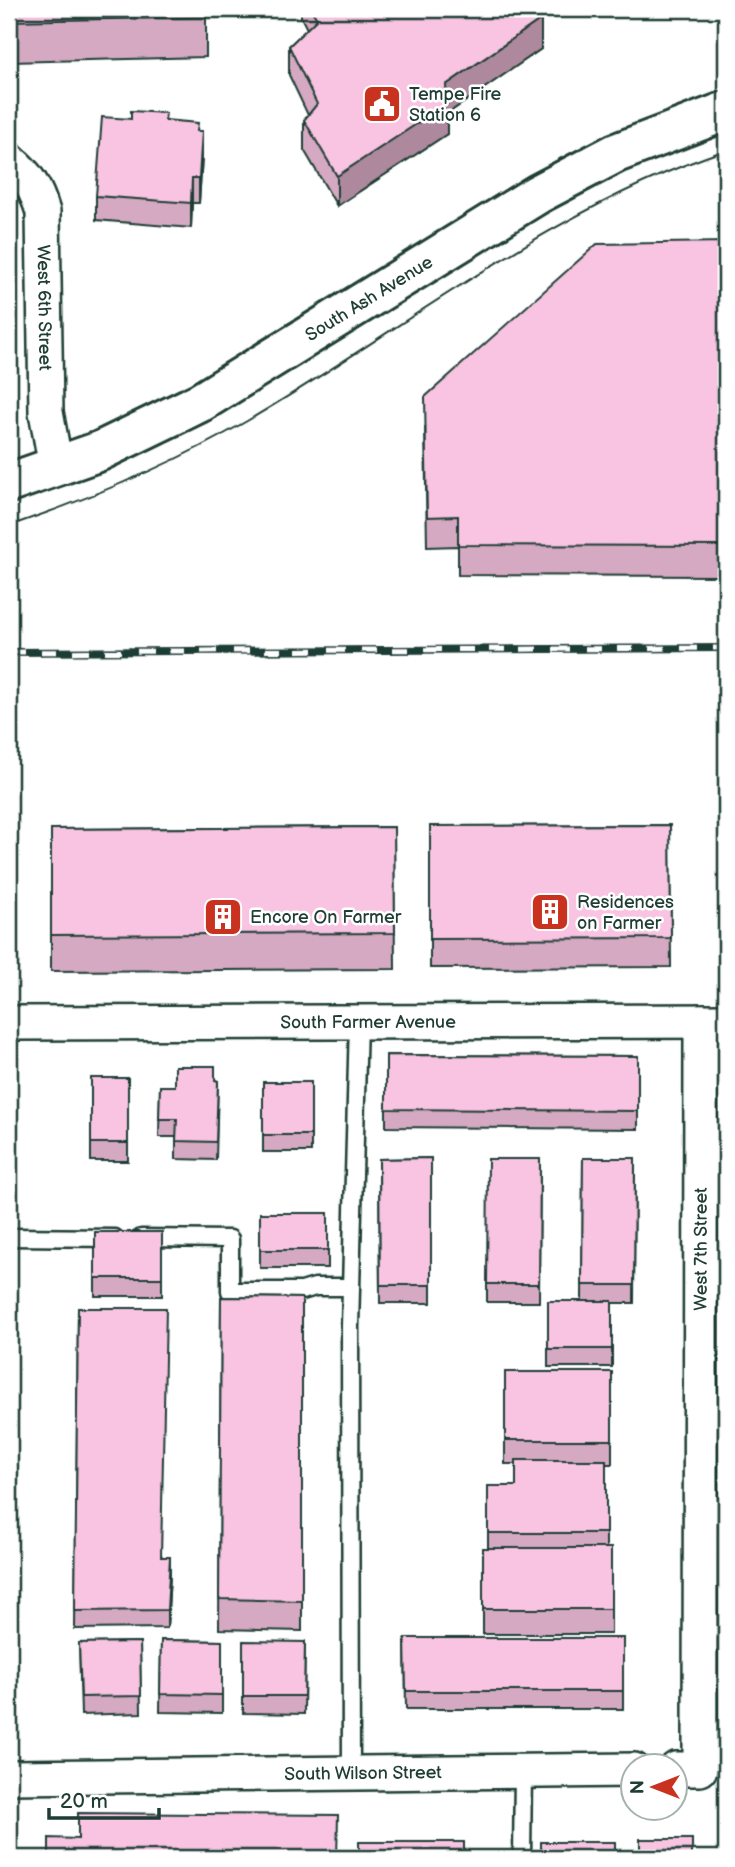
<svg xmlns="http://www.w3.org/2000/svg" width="735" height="1867" font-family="'Balsamiq Sans',sans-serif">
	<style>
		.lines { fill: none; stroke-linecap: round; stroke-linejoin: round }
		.service-casing { stroke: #1f3d34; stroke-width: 21 }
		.minor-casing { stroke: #1f3d34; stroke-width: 38 }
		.tertiary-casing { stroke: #1f3d34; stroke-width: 44 }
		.service { stroke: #fff; stroke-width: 16 }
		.minor { stroke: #fff; stroke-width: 33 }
		.tertiary { stroke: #fff; stroke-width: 38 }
		.tram { stroke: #1f3d34; stroke-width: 2 }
		.rail-casing { stroke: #1f3d34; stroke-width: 8 }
		.rail { stroke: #fff; stroke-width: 5; stroke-dasharray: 16; stroke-linecap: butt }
		.wall { fill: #d5a9c2; stroke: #1f3d34; stroke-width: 2 }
		.shaded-wall { fill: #ae899e; stroke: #1f3d34; stroke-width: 2 }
		.building { fill: #f8c4e2; stroke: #1f3d34; stroke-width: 2 }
		.labels { text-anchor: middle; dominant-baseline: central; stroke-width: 5; stroke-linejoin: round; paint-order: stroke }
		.poi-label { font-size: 18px; fill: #1f3d34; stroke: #fff; text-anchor: start }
		.street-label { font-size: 18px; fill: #1f3d34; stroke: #fff }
	</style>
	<rect width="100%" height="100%" fill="#fff"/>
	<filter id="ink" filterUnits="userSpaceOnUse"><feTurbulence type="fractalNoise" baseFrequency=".0143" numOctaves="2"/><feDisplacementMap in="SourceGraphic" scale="14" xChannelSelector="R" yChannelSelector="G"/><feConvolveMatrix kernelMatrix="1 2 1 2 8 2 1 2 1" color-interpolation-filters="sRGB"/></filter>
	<g filter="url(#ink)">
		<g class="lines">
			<g class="service-casing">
				<g id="service">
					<polyline points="9,1237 115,1238"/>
					<polyline points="141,1238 230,1239 230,1291 302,1291 315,1287 351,1287"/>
					<polyline points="351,1773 350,1327 358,1022"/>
					<polyline points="522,1858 523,1771"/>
				</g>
			</g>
			<g class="minor-casing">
				<g id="minor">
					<path id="s1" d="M9,160c19,15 27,29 34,52l3,200 10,55"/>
					<path id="s2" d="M9,1023l717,-2"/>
					<path id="s3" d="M676,1769h24l1,-748"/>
					<path id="s4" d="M9,1777l625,-7"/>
				</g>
			</g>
			<g class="tertiary-casing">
				<g id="tertiary">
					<path id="s5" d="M9,483l91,-32 101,-49 337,-208 78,-41 110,-42"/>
				</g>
			</g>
			<use href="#service" class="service"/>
			<use href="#minor" class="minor"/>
			<use href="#tertiary" class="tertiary"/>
			<path class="tram" d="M9,526c82,-28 163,-61 238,-105 156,-91 306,-214 479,-271"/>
			<g class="rail-casing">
				<polyline id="rail" points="9,652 726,648"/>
			</g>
			<use href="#rail" class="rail"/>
		</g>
		<g class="wall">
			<polygon points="9,9 206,9 206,57 10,62"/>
			<polygon points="301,9 540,9 538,10 541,49 447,114 447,134 337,206 304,150 304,120 308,115 289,75 289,46 307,29 301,17"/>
			<polygon points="166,120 198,131 202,156 199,203 192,203 191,228 96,220 96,196"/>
			<polygon points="726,242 726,576 458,575 458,546 427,547 425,427"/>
			<polygon points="670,825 671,967 430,968 430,826"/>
			<polygon points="394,827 395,969 51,971 51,829"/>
			<polygon points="386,1055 638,1056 638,1129 386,1127"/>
			<rect x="91" y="1078" width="37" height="83"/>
			<polygon points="215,1080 218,1081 216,1160 176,1159 176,1137 159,1137 160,1086 175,1086"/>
			<rect x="263" y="1082" width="48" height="70"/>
			<polygon points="431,1158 431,1303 380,1303 379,1159"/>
			<polygon points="583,1158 635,1158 634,1303 612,1303 612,1367 548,1367 548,1301 582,1301"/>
			<polygon points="540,1159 539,1302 487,1302 487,1284"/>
			<rect x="260" y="1213" width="68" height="55"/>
			<rect x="95" y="1232" width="67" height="64"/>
			<polygon points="221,1297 302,1298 302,1631 219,1629"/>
			<polygon points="78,1308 162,1557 170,1575 167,1628 75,1629"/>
			<polygon points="505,1372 612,1372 612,1464 606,1464 606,1548 611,1548 611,1634 483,1634 483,1548 488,1548 488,1486 516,1486 516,1464 505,1464"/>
			<polygon points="405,1638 623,1638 623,1709 406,1709"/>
			<polygon points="161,1640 222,1641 222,1713 160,1712"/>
			<polygon points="140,1642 141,1713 81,1715 79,1643"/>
			<polygon points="305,1642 304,1714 243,1713 243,1696"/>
		</g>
		<g class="shaded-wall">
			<polygon points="541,19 541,49 447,114 447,134 337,206 337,176 446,85"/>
			<polygon points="202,131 202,156 199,203 199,178"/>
			<polygon points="192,178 192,203 191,228 191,203"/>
			<polygon points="170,1557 170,1575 167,1628 167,1610"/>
		</g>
		<g class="building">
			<polygon points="9,9 206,9 206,17 10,21"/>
			<polygon points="311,9 538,9 541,19 446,85 447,104 337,176 304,120 317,104 289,46 317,19"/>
			<polygon points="131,111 166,113 165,120 198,123 197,131 202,131 199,178 192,178 191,203 96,196 102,117 131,119"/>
			<polygon points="726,242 726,546 458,545 458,516 427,517 425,397 597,244"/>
			<polygon points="670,825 671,938 430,939 430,826"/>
			<polygon points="394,827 395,933 51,935 51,829"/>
			<polygon points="386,1055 638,1056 638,1111 386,1109"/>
			<polygon points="175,1066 215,1066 215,1080 218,1081 216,1142 176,1141 177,1119 159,1119 160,1086 175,1086"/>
			<rect x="91" y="1078" width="37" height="65"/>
			<rect x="263" y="1082" width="48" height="53"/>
			<polygon points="431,1158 431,1285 380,1285 379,1159"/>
			<polygon points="583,1158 635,1158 634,1285 582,1285"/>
			<polygon points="488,1159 540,1159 539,1284 487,1284"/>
			<rect x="260" y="1213" width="68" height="37"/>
			<rect x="95" y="1232" width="67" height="46"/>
			<polygon points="221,1297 302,1298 302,1601 219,1599"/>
			<rect x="548" y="1301" width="64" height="48"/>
			<polygon points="78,1308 166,1308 161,1557 170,1557 167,1610 75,1611"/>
			<rect x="505" y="1372" width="107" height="68"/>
			<polygon points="516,1460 606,1460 606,1533 488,1533 488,1486 516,1486"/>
			<rect x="483" y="1548" width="128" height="61"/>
			<polygon points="405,1638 623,1638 623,1691 406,1691"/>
			<polygon points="161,1640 222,1641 222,1695 160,1694"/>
			<polygon points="243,1641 305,1642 304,1696 243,1696"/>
			<polygon points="140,1642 141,1696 81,1697 79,1643"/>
			<polygon points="78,1813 338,1815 337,1858 49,1858 49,1838 78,1839"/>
			<rect x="640" y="1839" width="52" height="19"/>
			<rect x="359" y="1842" width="105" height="16"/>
			<rect x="541" y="1842" width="74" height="16"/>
		</g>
	</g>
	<defs>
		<g id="civic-square" transform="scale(2.0125)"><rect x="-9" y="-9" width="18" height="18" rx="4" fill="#c8321e" stroke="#fff"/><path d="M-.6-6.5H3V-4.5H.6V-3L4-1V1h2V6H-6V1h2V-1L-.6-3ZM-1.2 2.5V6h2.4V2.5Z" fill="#fff"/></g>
		<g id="building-square" transform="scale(2.0125)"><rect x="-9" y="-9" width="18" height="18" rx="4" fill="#c8321e" stroke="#fff"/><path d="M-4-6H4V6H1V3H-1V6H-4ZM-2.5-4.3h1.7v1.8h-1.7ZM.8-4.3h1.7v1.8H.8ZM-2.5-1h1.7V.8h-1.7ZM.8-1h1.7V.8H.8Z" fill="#fff"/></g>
	</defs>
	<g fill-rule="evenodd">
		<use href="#civic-square" x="382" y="104"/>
		<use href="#building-square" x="550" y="912"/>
		<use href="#building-square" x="223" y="917"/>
	</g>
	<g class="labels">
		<g class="poi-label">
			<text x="409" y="94">Tempe Fire<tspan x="409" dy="21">Station 6</tspan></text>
			<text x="577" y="902">Residences<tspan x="577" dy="21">on Farmer</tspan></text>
			<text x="250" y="917">Encore On Farmer</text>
		</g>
		<g class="street-label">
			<text stroke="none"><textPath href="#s5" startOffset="406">South Ash Avenue</textPath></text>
			<text stroke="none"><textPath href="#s1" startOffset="159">West 6th Street</textPath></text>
			<text stroke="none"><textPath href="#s2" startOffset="359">South Farmer Avenue</textPath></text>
			<text stroke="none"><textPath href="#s3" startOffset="544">West 7th Street</textPath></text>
			<text stroke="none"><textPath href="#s4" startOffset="354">South Wilson Street</textPath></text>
		</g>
	</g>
	<rect width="735" height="1867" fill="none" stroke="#fff" stroke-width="35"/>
	<rect x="18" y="18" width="700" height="1832" fill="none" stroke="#1f3d34" stroke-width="2.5" filter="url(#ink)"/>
	<g transform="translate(654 1787) rotate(270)"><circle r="33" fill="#ffffff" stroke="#a5b1ae" stroke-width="2"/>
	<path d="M0-5L12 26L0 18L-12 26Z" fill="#c8321e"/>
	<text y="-10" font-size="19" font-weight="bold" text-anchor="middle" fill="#1f3d34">N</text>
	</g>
	<path d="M49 1808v10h110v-10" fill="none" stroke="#1f3d34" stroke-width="3.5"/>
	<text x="60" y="1808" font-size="21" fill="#1f3d34" stroke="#ffffff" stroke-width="5" paint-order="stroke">20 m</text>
</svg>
